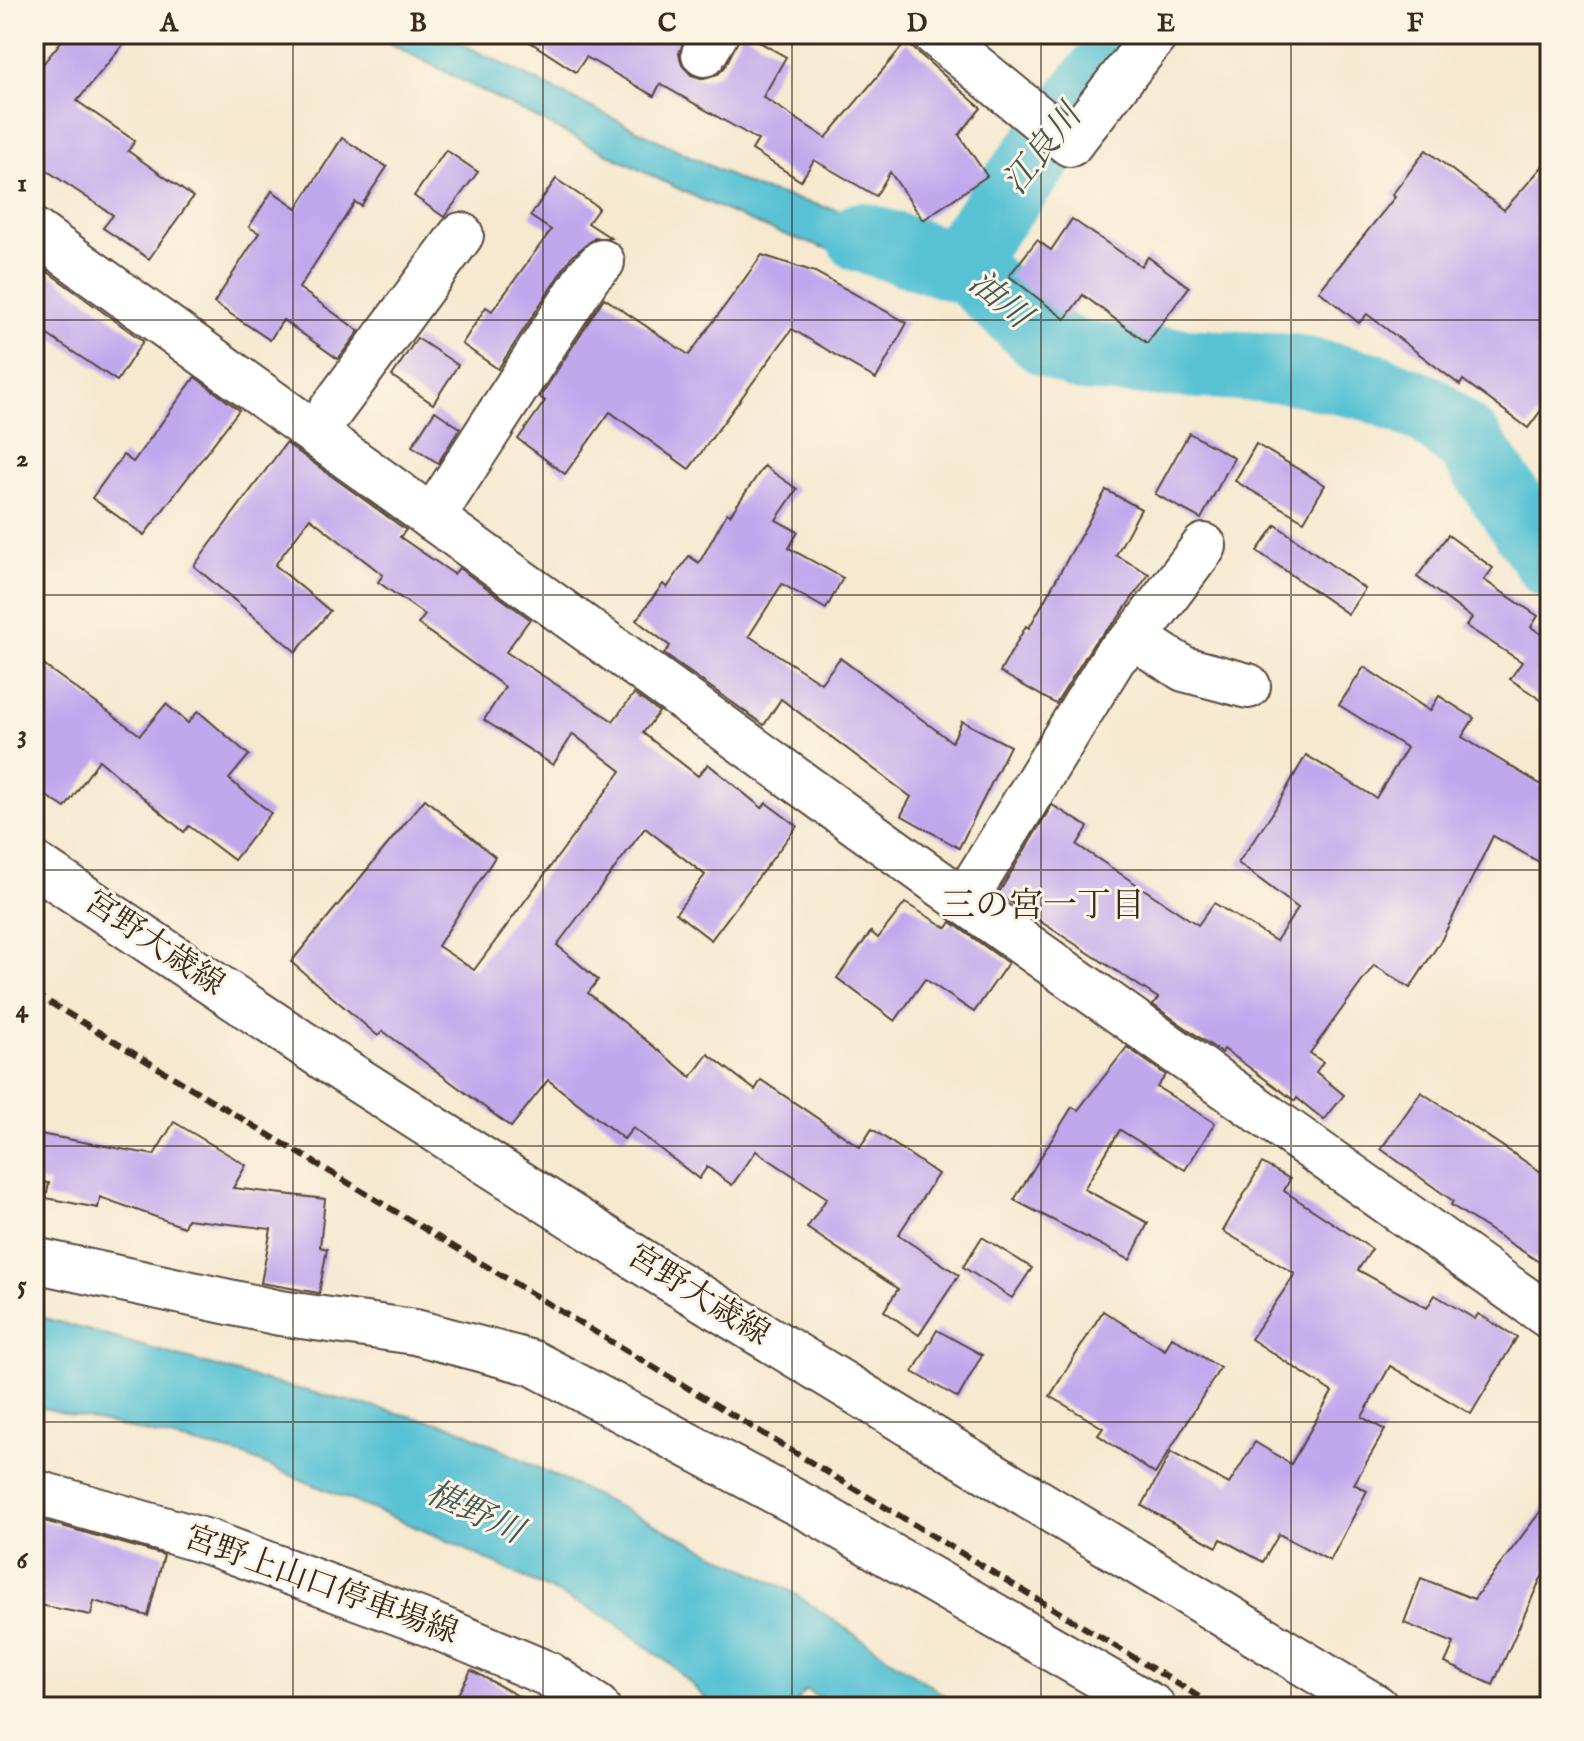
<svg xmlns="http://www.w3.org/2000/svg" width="1584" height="1741" font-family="'IM FELL English','Noto Serif JP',serif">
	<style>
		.water { fill: #58c2d4; stroke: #4a7679; stroke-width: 2 }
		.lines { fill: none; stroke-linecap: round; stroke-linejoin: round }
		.river { stroke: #58c2d4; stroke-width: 70 }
		.building { fill: #c0a8ed }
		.minor-casing { stroke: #574739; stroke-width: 48 }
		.major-casing { stroke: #574739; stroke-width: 48 }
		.minor { stroke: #fff; stroke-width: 44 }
		.major { stroke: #fff; stroke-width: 44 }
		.rail { stroke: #3b2a1e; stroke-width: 6; stroke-dasharray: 12 6; stroke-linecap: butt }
		.grid { fill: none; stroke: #3b2a1e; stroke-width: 2; stroke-opacity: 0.55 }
		.labels { text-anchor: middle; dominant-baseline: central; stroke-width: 6; stroke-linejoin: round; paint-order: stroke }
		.street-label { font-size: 32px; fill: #3b2a1e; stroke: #fcf5e5 }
		.water-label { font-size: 34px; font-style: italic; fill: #445855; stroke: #fcf5e5 }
		.neighbourhood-label { font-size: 34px; fill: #3b2a1e; stroke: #fcf5e5 }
		.neatline { fill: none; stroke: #3b2a1e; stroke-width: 3 }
		.grid-label { font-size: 26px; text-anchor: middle; font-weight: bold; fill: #3b2a1e }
	</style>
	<rect width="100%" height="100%" fill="#fcf5e5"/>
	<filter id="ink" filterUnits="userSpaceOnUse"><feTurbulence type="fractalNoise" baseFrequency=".0125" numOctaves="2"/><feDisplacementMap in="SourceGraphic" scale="16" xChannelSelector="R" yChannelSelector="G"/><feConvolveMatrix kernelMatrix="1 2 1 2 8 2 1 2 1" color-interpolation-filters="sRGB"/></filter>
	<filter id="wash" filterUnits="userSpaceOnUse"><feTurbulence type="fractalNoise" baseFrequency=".006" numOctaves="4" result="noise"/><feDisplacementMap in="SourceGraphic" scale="32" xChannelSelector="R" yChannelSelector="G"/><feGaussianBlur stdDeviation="1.8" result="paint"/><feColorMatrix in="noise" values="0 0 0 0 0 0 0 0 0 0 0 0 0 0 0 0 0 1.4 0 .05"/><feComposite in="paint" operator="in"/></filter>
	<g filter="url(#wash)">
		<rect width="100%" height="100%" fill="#f6e9d0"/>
		<g class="water">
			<path d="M372,34h70l313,154 170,46 29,32c-112,7 -239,-59 -338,-108 -82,-40 -163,-82 -244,-124z"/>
			<polygon points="34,1315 266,1381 455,1427 789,1590 962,1707 839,1707 805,1690 793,1707 714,1707 673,1666 607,1617 444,1539 242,1455 34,1406"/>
		</g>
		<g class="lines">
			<g class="river">
				<polyline points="861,237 970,271 1046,341 1082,357 1292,369 1373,387 1428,410 1469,443 1550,563"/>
				<polyline points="954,266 1101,74"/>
			</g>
		</g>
		<g id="blocks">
			<g class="building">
				<polygon points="67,34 132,34 77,101 135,141 128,151 193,197 149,259 103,228 113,215 34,162 34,75"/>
				<polygon points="518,34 687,34 679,53 682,65 691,75 704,79 717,75 725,67 741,34 745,34 786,57 763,97 826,138 906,42 981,108 959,135 987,176 923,220 890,172 876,196 814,160 801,181 752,150 758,140 660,84 654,96 586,57 576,72"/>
				<polygon points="342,138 387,167 361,206 355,202 299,288 359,331 338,359 283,320 270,340 214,303 259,233 249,227 272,191 297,208"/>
				<polygon points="446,150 478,172 444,217 414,196"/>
				<polygon points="1426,150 1504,210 1550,158 1550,398 1528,428 1463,380 1460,385 1367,314 1359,323 1319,291 1395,197 1392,195"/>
				<polygon points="556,179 599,208 588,223 611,238 595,238 571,257 498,369 462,344 486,307 492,311 551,230 530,216"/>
				<polygon points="1072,219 1141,266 1148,257 1189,287 1147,343 1083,295 1065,319 1009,276 1037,240 1051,250"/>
				<polygon points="762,255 815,272 907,323 876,379 792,329 689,469 610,412 565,474 518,439 545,401 540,397 604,298 689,355"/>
				<polygon points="34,262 143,341 117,381 34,326"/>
				<polygon points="417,338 458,365 433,404 392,376"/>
				<polygon points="195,377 239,410 144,535 92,498 123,455 133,462"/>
				<polygon points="435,411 460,428 438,463 412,446"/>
				<polygon points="1189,433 1234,458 1201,519 1155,494"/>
				<polygon points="286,443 406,530 400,537 454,574 459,568 530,619 506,652 613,721 634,694 659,712 643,733 698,776 708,764 762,808 766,803 797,826 711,940 676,913 705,875 645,828 557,945 598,980 588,993 691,1077 708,1054 755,1090 761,1080 860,1147 872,1129 938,1174 898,1235 959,1275 919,1335 884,1311 898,1289 807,1228 827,1198 756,1151 732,1185 707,1167 699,1179 633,1128 624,1139 548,1080 511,1127 383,1031 378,1036 291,962 425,799 495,857 438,946 474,970 621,771 573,734 553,765 484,720 505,687 418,624 425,615 378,582 383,575 310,518 275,565 330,611 296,652 194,566"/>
				<polygon points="1256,444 1325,485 1304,521 1235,481"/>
				<polygon points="764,466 797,489 776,520 798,532 789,548 843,578 826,609 782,584 749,636 821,683 840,658 952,742 962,721 1010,746 959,848 901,815 911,797 781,699 764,725 664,654 670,646 636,620 663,584 667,588 689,556 699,563 727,513 730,515"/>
				<polygon points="1106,490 1141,509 1116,555 1149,574 1116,621 1094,643 1056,704 1000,672 1026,626 1029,628"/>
				<polygon points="1276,525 1365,589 1348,614 1257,551"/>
				<polygon points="1448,535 1493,568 1484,580 1538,616 1531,627 1541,634 1550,620 1550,706 1510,679 1522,662 1466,626 1472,618 1417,577"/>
				<polygon points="34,658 140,735 166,704 188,723 198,711 249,755 229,779 271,813 234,860 189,826 184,832 99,760 65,808 34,788"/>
				<polygon points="1364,667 1430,711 1439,696 1474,718 1462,737 1550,790 1550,868 1493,836 1442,939 1410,988 1374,965 1310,1053 1323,1062 1316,1072 1344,1095 1324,1120 1297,1098 1295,1101 1224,1049 1222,1053 1153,1005 1158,998 998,894 1052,805 1088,827 1077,845 1198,925 1214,903 1276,941 1298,908 1238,863 1272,814 1306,755 1376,798 1407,748 1339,705"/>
				<polygon points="905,903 947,928 951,922 1008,963 974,1012 925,979 895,1021 837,978 871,932 878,938"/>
				<polygon points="1127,1047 1166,1075 1157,1087 1215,1123 1185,1170 1120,1130 1084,1189 1148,1223 1130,1260 1014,1200 1072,1107 1078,1110"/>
				<polygon points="1421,1092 1550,1178 1550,1269 1451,1205 1453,1201 1381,1149"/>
				<polygon points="174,1122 246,1165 233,1188 325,1199 320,1247 327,1249 319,1293 261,1283 271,1229 187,1219 184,1227 100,1197 98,1208 46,1198 49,1183 34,1181 34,1133 154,1155"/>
				<polygon points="1262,1163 1290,1179 1284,1191 1372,1249 1358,1270 1427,1308 1435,1295 1475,1319 1478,1314 1517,1337 1471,1414 1390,1366 1362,1417 1385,1430 1354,1484 1367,1491 1330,1561 1279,1534 1263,1562 1221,1539 1217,1547 1142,1506 1171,1452 1229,1484 1255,1442 1291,1464 1332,1392 1251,1339 1295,1274 1223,1231"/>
				<polygon points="982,1237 1032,1268 1012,1298 963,1267"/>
				<polygon points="1103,1311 1165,1350 1172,1337 1220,1368 1155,1474 1098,1435 1103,1428 1050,1396"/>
				<polygon points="937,1330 982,1355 958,1398 913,1372"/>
				<polygon points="1550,1499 1550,1567 1540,1580 1493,1685 1445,1663 1454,1643 1404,1623 1421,1578 1474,1599"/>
				<polygon points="34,1518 164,1555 148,1616 94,1601 91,1615 34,1604"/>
				<polygon points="471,1670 538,1707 451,1707"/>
			</g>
		</g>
	</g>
	<g filter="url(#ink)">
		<use href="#blocks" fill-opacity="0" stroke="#574739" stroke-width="2"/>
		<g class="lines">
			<g class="minor-casing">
				<g id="minor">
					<polyline points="935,34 1070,144 1156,34"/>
					<polyline points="704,54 716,34"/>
					<polyline points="34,231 964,901 1550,1317"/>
					<polyline points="315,432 461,235"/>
					<polyline points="432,518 589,275 602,262"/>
					<polyline points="1135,638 1184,669 1248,686"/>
					<polyline points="964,901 1115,656 1135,638 1204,546"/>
					<polyline points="34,1260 280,1313 415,1332 533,1363 820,1515 1153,1707"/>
				</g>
			</g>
			<g class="major-casing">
				<g id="major">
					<polyline points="34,864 344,1071 657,1271 1376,1707"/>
					<polyline points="34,1492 208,1542 427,1623 548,1674 597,1707"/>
				</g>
			</g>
			<use href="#minor" class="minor"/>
			<use href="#major" class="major"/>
			<polyline class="rail" points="34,993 1216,1707"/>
		</g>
	</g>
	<path class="grid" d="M293,34v1673M543,34v1673M792,34v1673M1041,34v1673M1291,34v1673M34,320h1516M34,595h1516M34,870h1516M34,1146h1516M34,1422h1516"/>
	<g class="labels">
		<g class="street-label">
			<text transform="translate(154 944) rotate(34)">宮野大歳線</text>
			<text transform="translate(698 1296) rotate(32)">宮野大歳線</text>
			<text transform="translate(321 1586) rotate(20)">宮野上山口停車場線</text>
		</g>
		<g class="water-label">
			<text transform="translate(1043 150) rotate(-52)">江良川</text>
			<text transform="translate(999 300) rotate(40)">油川</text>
			<text transform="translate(474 1513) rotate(25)">椹野川</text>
		</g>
		<g class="neighbourhood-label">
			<text x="1043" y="906">三の宮一丁目</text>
		</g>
	</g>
	<rect width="1584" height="1741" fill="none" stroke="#fcf5e5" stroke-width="88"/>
	<rect x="44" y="44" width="1496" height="1653" class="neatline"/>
	<g class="grid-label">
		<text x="169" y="31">A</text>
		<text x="418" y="31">B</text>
		<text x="667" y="31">C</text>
		<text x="917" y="31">D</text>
		<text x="1166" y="31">E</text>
		<text x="1415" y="31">F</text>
		<text x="22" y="191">1</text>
		<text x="22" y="466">2</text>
		<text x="22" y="742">3</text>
		<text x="22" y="1017">4</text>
		<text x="22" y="1293">5</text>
		<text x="22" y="1568">6</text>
	</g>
</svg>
